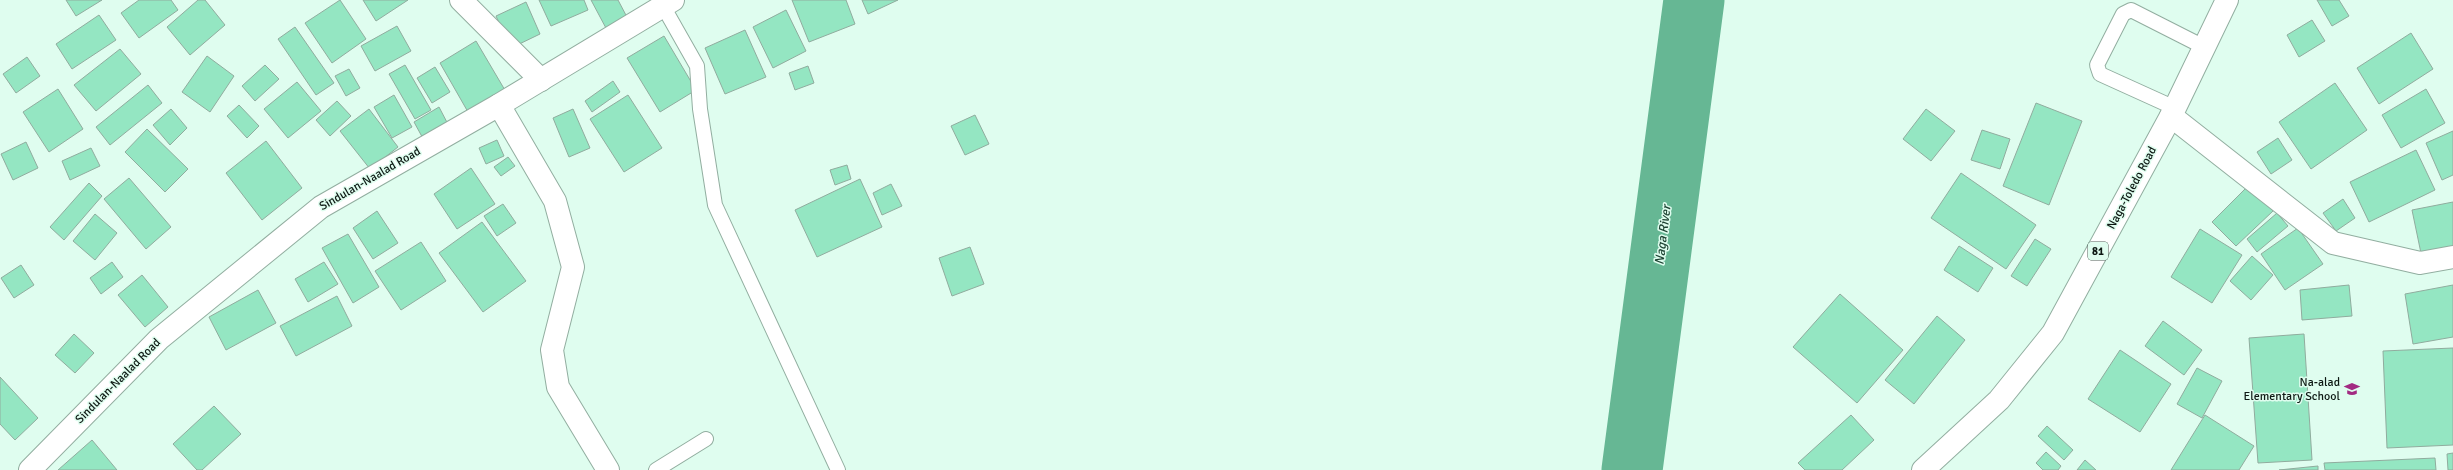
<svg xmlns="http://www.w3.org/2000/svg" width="2453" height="470" font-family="Signika,sans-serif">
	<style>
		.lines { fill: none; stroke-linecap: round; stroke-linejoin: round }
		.river { stroke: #66b794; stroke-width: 61 }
		.building { fill: #94e6c2; stroke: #90ac9e }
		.lane-casing { stroke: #92aea0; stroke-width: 16 }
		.street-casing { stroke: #92aea0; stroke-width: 24 }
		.secondary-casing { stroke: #92aea0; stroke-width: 24 }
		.highway-casing { stroke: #92aea0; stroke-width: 24 }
		.lane { stroke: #fff; stroke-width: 14 }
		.street { stroke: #fff; stroke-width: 22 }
		.secondary { stroke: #fff; stroke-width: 22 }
		.highway { stroke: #fff; stroke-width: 22 }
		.labels { text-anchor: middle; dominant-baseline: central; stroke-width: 3; stroke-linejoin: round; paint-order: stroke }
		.shield { fill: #dffdef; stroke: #4c5d55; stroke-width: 1 }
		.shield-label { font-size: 11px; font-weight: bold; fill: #0d1813 }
		.street-label { font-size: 12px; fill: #0d1813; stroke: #dffdef }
		.poi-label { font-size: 12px; fill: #0d1813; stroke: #dffdef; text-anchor: end }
		.water-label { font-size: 13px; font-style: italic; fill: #1d4232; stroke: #dffdef }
	</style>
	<rect width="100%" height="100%" fill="#dffdef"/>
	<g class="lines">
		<polyline class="river" points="1632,470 1694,0"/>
	</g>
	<g class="building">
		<polygon points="66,0 102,0 76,16"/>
		<polygon points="139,0 171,0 178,10 139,38 121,13"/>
		<polygon points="198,0 205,0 225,25 190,55 167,27"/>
		<polygon points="340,0 366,39 332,63 305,23"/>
		<polygon points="363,0 408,0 376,21"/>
		<polygon points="539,0 584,0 588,10 551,26"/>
		<polygon points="591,0 618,0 628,19 607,30"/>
		<polygon points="792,0 846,0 855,24 809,42"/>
		<polygon points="862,0 898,0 868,14"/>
		<polygon points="2317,0 2339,0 2349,16 2332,26"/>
		<polygon points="526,2 540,34 511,48 496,16"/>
		<polygon points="786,10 806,51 773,68 753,27"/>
		<polygon points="99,15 116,40 72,69 56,44"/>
		<polygon points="2312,20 2325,41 2299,57 2287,35"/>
		<polygon points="397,26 411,51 375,71 361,46"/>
		<polygon points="295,27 334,83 316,95 278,39"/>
		<polygon points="745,30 766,77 725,94 705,48"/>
		<polygon points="2411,33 2433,69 2379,104 2357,68"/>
		<polygon points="664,36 696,90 660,112 627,58"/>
		<polygon points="476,41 509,97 472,119 440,63"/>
		<polygon points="120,49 141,74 96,111 74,85"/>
		<polygon points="207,56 234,76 210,112 182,92"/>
		<polygon points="27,57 40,76 16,93 3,74"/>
		<polygon points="265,65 279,79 255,101 242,86"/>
		<polygon points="405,65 431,110 415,119 389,74"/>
		<polygon points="808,66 814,83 795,90 789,73"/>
		<polygon points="435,67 450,92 432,103 417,78"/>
		<polygon points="349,69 360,88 346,96 335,76"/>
		<polygon points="613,81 620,92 592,112 585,101"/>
		<polygon points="297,82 321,111 288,138 264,109"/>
		<polygon points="2335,83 2367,130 2311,169 2279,122"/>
		<polygon points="148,85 162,103 110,145 96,127"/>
		<polygon points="58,89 83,129 49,152 23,112"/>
		<polygon points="2426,89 2445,123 2401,148 2382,115"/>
		<polygon points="394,95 412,127 392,138 374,107"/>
		<polygon points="628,95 662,148 624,172 590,119"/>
		<polygon points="337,101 351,116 330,136 316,120"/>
		<polygon points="2036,103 2082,121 2049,205 2003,186"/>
		<polygon points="239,105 259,126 247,138 227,116"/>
		<polygon points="439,107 451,130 426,144 414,122"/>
		<polygon points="171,109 187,128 170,145 153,125"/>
		<polygon points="369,109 398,147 370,169 340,131"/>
		<polygon points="573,109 590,148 569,157 553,118"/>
		<polygon points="1926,109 1955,131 1931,161 1903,139"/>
		<polygon points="975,115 989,144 965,155 951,126"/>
		<polygon points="147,129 188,169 165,192 125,152"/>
		<polygon points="1982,130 2010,139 2000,169 1971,160"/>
		<polygon points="2453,131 2453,175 2442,180 2426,143"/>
		<polygon points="2278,138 2292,160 2271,174 2257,152"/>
		<polygon points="497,140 504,156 486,164 479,148"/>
		<polygon points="266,141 302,188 262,220 226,173"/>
		<polygon points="26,142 38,168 13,180 1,154"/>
		<polygon points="91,148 100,166 70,180 62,161"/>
		<polygon points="2416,150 2435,190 2369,222 2350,182"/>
		<polygon points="508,157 515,166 501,176 494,167"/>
		<polygon points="847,165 851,179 835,185 830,170"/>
		<polygon points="471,168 495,204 457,229 434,194"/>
		<polygon points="1961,173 2036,225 2006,269 1931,218"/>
		<polygon points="129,178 171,227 146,249 104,199"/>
		<polygon points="860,179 882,227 817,257 795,210"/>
		<polygon points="89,183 102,196 64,240 50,227"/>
		<polygon points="891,184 902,206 882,215 873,193"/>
		<polygon points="2248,186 2273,211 2236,246 2212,222"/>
		<polygon points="2343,199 2355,218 2336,231 2323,213"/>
		<polygon points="2453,202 2453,252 2422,258 2412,210"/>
		<polygon points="503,204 516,223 497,236 484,216"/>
		<polygon points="377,211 398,243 373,259 353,228"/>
		<polygon points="2277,213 2288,226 2257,252 2247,239"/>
		<polygon points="95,214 117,233 95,260 73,241"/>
		<polygon points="482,222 526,281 483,312 439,253"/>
		<polygon points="2298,228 2323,264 2285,290 2261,254"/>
		<polygon points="2200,229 2242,255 2212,303 2171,277"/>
		<polygon points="348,234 379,287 353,303 322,248"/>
		<polygon points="2035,239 2051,249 2027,286 2011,276"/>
		<polygon points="421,242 446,281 401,310 375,271"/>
		<polygon points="1959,246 1993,268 1978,292 1944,270"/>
		<polygon points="970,247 984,284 952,296 939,258"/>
		<polygon points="2252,256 2273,275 2251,300 2230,281"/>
		<polygon points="112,262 123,277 101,294 90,278"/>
		<polygon points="324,262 338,284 308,302 295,279"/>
		<polygon points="21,265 34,285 14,298 1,278"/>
		<polygon points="142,275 168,307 145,327 118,295"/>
		<polygon points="2349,285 2352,316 2302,320 2300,290"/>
		<polygon points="2453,285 2453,337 2413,344 2405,294"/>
		<polygon points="258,290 276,323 226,350 209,317"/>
		<polygon points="1840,294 1903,350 1857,403 1793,347"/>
		<polygon points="337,296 352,326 296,356 280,326"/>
		<polygon points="1937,316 1965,340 1914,404 1885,380"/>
		<polygon points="2163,321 2202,350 2184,375 2145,346"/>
		<polygon points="74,334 94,353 75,373 55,355"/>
		<polygon points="2304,334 2312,460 2258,463 2249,338"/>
		<polygon points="2453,348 2453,445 2387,448 2383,351"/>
		<polygon points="2120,350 2171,384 2140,432 2088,399"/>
		<polygon points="2197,368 2222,381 2202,418 2177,404"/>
		<polygon points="0,377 38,418 15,440 0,424"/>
		<polygon points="214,406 241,434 202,470 197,470 173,444"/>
		<polygon points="1851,415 1874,440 1842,470 1805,470 1798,463"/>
		<polygon points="2205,415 2254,446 2239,470 2171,470"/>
		<polygon points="2047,426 2073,450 2064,460 2038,436"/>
		<polygon points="92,440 117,470 58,470"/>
		<polygon points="2046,452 2061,466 2058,470 2043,470 2036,463"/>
		<polygon points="2453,453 2453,470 2448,470 2447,454"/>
		<polygon points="2435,458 2436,470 2325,470 2324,463"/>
		<polygon points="2085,460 2096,470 2077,470"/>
		<polygon points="2318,466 2318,470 2279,470"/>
	</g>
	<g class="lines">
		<g class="lane-casing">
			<g id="lane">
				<polyline points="663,6 697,66 700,109 715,205 838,470"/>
				<polyline points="2175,108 2100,74 2097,65 2123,14 2131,10 2204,47"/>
				<polyline points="656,470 706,439"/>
			</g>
		</g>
		<g class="street-casing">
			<g id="street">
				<polyline points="461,0 541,80"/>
				<polyline points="499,105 555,201 573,267 552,350 558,387 608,470"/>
				<polyline points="30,470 159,339 321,207 499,105 673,0"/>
			</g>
		</g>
		<g class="secondary-casing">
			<polyline id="secondary" points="2171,116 2333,243 2420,263 2453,257"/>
		</g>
		<g class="highway-casing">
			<polyline id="highway" points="1923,470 1999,400 2053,333 2171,116 2227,0"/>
		</g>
		<use href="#lane" class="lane"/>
		<use href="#street" class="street"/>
		<use href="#secondary" class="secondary"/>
		<use href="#highway" class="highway"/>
	</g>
	<defs>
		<g id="school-bare" transform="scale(1.2)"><path d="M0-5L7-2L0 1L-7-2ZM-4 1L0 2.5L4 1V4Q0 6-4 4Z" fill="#a22a82" stroke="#dffdef" stroke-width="2.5" paint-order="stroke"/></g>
	</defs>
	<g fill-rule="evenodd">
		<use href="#school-bare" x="2352" y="389"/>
	</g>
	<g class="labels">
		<rect class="shield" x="2088" y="242" width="20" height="18" rx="3"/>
		<g class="shield-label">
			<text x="2098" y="251">81</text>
		</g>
		<g class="street-label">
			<text transform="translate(370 179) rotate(-30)">Sindulan-Naalad Road</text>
			<text transform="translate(2132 188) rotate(-62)">Naga-Toledo Road</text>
			<text transform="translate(118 381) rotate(-45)">Sindulan-Naalad Road</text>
		</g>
		<g class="poi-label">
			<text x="2340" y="382">Na-alad<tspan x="2340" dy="14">Elementary School</tspan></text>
		</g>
		<g class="water-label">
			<text transform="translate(1663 235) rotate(-83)">Naga River</text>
		</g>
	</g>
</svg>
